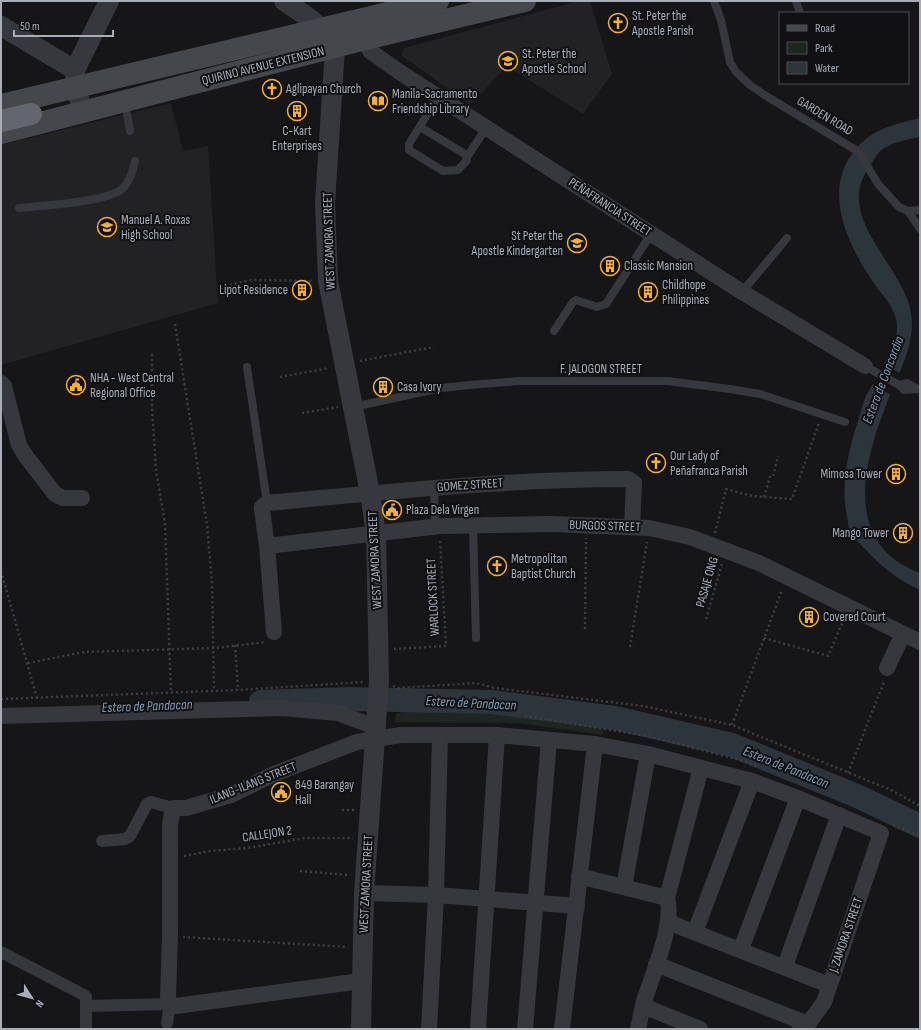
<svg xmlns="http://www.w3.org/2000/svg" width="921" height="1030" font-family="'Sofia Sans Condensed',sans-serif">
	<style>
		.built { fill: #222225 }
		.green { fill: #1e261f }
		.water { fill: #2c353c }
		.pier { fill: #161618 }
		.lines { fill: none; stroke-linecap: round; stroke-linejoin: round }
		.river { stroke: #2c353c; stroke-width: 24 }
		.path { stroke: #3d3f44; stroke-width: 2.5; stroke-dasharray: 2 3; stroke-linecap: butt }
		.service { stroke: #37383d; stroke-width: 8 }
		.pedestrian { stroke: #37383d; stroke-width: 12 }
		.minor { stroke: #37383d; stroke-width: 16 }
		.tertiary { stroke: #37383d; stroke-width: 20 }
		.secondary { stroke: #45474d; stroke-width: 22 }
		.motorway { stroke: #63666e; stroke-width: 22 }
		.labels { text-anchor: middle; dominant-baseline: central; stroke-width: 4; stroke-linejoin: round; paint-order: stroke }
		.poi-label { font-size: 13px; fill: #a8adb8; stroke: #111113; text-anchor: start }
		.street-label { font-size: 13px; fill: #a8adb8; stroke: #111113 }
		.water-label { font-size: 14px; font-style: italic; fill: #7f9bb3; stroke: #111113 }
	</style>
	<rect width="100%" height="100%" fill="#161618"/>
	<g class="built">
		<polygon points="579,1 590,1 612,74 583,114 507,66 470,105 401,55 404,48"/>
		<polygon points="171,103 183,151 208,146 218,303 1,365 1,145"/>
	</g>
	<polygon class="green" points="443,709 559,717 601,727 604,735 517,723 395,722 396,713"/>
	<path class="water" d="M920,118V137C908,139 890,143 880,151C876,155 873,162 870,166C829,221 914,270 912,325C911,354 895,381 885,408C862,467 844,545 920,573V590C897,580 880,565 863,547C859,542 853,538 851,533C849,530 848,525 848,521C840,488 847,456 857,424C860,415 862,406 865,398C874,380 896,348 897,329C898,309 883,297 873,282C844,239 817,179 867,138C882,126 902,123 920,118Z"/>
	<polygon class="pier" points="881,362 901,374 891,395 871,383"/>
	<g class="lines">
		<polyline class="river" points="261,702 350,699 491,702 615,718 732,745 857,796 920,826"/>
		<g class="path">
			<polyline points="225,286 251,280 313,281"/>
			<polyline points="175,324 207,525 212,583 214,691"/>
			<polyline points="152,354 152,408 156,470 165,524 171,693"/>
			<polyline points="360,361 434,347"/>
			<polyline points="280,377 329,368"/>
			<polyline points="302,413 338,407"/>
			<polyline points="764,497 770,477 773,477 778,456"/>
			<polyline points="715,533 726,489 753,496 792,499 819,423"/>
			<polyline points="1,571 37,698"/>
			<polyline points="706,619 722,564"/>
			<polyline points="585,629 586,538"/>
			<polyline points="764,638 828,656 844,619"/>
			<polyline points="235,645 238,690"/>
			<polyline points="630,647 647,542"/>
			<polyline points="394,649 446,646 440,539"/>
			<polyline points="28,663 84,652 215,648 266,642"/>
			<polyline points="393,686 398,688 476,683 495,688 643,706 732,725 891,790 920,806"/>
			<polyline points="1,699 238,690 363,682"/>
			<polyline points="525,716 648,736 748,762 758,767"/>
			<polyline points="732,725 782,590"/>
			<polyline points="848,773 884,682"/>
			<polyline points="342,810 355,810"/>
			<polyline points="893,825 920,836"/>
			<polyline points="184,856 210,851 247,848 305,838 353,838"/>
			<polyline points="300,871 349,875"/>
			<polyline points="183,937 348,947"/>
		</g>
		<g class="service">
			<polyline points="714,1 721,20 730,62 736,72 750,85 766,96 859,152 878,184 899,207 908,211 920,210"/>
			<polyline points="796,1 800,13"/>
			<polyline points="125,103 130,131"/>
			<polyline points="420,127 465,154 467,160 458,170 443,171 409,150 409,144 438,97"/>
			<polyline points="467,157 487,127"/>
			<path d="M19,208C41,206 108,202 122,189C130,182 133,171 135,161"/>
			<polyline points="908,211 920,229"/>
			<polyline points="742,292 787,238"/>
			<polyline points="554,331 573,302 576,300 597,307 606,304 651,234"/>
			<polyline points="865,366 899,385 904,390 920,389"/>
			<polyline points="247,367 267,503"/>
			<polyline points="899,385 907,383 918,389"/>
			<polyline points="353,407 441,388 470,385 519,381 667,381 730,389 760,394 845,422"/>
			<polyline points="434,488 435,527"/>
			<polyline points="473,525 476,638"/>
		</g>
		<g class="pedestrian">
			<polyline points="102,841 125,839 130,836 147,804 151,802 173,808"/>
			<polyline points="1,952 84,995 86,997 86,1029"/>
			<polyline points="86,1006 170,1004 167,1023"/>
		</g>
		<g class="minor">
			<polyline points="365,39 370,51 398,71 742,292 865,366"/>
			<polyline points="1,383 4,386 19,445 25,455 55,494 63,498 82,498"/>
			<polyline points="267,546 440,526 552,524 649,528 690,537 759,563 920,642"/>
			<path d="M274,632L267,546L262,510V507L267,503C387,492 507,479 628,479L634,483L632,527"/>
			<polyline points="887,668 903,634"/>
			<polyline points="1,716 282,708 338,713 375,727"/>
			<polyline points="579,876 667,898"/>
			<polyline points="624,887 648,754"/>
			<polyline points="364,893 436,895 577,906"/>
			<polyline points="668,922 829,985"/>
			<polyline points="695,932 752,781"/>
			<polyline points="741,949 798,798"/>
			<polyline points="656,964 808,1024"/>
			<polyline points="785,966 839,815"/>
			<polyline points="361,981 176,1006 170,1004 168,998 170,936 170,824 173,808 186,808 231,795 274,774 357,742 401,735 497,735 595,744 648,754 752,781 798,798 881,833 824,1002 808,1024 800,1029"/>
			<polyline points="643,1006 700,1029"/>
			<polyline points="429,1029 436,895 440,735"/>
			<polyline points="478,1029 497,735"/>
			<polyline points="525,1029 549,740"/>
			<polyline points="562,1029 595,744"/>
			<path d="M638,1029C640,1021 641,1013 643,1005C651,977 675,925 667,898L701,768"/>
		</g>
		<g class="tertiary">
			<path d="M284,1C304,14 324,26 335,48L325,203L328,281L370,493L376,534L379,681L364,893L361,1029"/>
			<polyline points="1,26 75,70"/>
			<polyline points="83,112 76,88 75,70 109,1"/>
		</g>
		<g class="secondary">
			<polyline points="1,105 438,1"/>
			<polyline points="1,133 365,39 525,1"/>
		</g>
		<polyline class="motorway" points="1,121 31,114"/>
	</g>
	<defs>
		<g id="church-ring" transform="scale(1)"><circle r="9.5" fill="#111113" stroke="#f2b134" stroke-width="1.5"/><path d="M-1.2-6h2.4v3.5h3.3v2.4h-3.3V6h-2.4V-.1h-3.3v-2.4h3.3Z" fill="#f2b134"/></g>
		<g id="school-ring" transform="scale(1)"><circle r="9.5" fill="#111113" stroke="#f2b134" stroke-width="1.5"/><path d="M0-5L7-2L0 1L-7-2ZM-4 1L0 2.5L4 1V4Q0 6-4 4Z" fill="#f2b134"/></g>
		<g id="library-ring" transform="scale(1)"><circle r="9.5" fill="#111113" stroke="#f2b134" stroke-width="1.5"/><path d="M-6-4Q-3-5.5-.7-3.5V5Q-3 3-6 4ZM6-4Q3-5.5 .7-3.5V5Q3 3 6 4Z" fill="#f2b134"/></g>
		<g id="building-ring" transform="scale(1)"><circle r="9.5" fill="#111113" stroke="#f2b134" stroke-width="1.5"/><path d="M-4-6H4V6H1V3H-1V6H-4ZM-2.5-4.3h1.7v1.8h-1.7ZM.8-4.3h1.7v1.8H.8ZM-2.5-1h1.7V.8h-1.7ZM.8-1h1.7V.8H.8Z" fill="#f2b134"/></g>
		<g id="civic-ring" transform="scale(1)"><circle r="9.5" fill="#111113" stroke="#f2b134" stroke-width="1.5"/><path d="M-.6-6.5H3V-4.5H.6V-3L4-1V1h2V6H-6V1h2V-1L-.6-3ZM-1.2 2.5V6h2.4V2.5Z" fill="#f2b134"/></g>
	</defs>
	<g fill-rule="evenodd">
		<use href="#church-ring" x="618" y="23"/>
		<use href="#school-ring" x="508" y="61"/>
		<use href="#church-ring" x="272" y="89"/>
		<use href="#library-ring" x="378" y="101"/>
		<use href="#building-ring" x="297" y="111"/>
		<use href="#school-ring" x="107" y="227"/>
		<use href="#school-ring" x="577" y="243"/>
		<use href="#building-ring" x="610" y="266"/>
		<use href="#building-ring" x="302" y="290"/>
		<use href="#building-ring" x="648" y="292"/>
		<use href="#civic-ring" x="76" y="385"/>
		<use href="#building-ring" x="383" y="387"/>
		<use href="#church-ring" x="656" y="463"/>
		<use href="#building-ring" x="896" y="474"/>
		<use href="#civic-ring" x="392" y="510"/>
		<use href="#building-ring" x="903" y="533"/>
		<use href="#church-ring" x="497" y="566"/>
		<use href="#building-ring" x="809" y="617"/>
		<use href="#civic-ring" x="281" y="792"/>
	</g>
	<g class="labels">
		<g class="poi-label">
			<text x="632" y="16">St. Peter the<tspan x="632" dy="15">Apostle Parish</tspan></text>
			<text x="522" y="54">St. Peter the<tspan x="522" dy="15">Apostle School</tspan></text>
			<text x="286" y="89">Aglipayan Church</text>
			<text x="392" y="94">Manila-Sacramento<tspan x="392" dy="15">Friendship Library</tspan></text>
			<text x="297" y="131" text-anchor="middle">C-Kart<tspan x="297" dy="15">Enterprises</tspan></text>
			<text x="121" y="220">Manuel A. Roxas<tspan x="121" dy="15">High School</tspan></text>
			<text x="563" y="236" text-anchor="end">St Peter the<tspan x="563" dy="15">Apostle Kindergarten</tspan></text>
			<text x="624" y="266">Classic Mansion</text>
			<text x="662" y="285">Childhope<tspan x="662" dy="15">Philippines</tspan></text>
			<text x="288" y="290" text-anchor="end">Lipot Residence</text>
			<text x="90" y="378">NHA - West Central<tspan x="90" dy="15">Regional Office</tspan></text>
			<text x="397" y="387">Casa Ivory</text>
			<text x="670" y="456">Our Lady of<tspan x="670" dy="15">Peñafranca Parish</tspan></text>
			<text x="882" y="474" text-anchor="end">Mimosa Tower</text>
			<text x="406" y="510">Plaza Dela Virgen</text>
			<text x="889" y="533" text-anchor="end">Mango Tower</text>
			<text x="511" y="559">Metropolitan<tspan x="511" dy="15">Baptist Church</tspan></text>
			<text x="823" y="617">Covered Court</text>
			<text x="295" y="785">849 Barangay<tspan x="295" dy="15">Hall</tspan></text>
		</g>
		<g class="street-label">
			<text transform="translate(263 66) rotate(-14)">QUIRINO AVENUE EXTENSION</text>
			<text transform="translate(825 116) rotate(31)">GARDEN ROAD</text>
			<text transform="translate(610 207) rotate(33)">PEÑAFRANCIA STREET</text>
			<text transform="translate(329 241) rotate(-92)">WEST ZAMORA STREET</text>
			<text x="601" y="369">F. JALOGON STREET</text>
			<text transform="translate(470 485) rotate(-4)">GOMEZ STREET</text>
			<text transform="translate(605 526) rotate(2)">BURGOS STREET</text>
			<text transform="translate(375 560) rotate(-93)">WEST ZAMORA STREET</text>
			<text transform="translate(707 582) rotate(-74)">PASAJE ONG</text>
			<text transform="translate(433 597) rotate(-93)">WARLOCK STREET</text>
			<text transform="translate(253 783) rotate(-22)">ILANG-ILANG STREET</text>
			<text transform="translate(267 834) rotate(-9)">CALLEJON 2</text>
			<text transform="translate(366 884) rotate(-87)">WEST ZAMORA STREET</text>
			<text transform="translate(846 935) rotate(-71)">J. ZAMORA STREET</text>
		</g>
		<g class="water-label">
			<text transform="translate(883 380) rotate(-69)">Estero de Concordia</text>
			<text transform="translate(471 703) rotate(3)">Estero de Pandacan</text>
			<text transform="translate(147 706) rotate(-2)">Estero de Pandacan</text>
			<text transform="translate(786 767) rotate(22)">Estero de Pandacan</text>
		</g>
	</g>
	<rect width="921" height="1030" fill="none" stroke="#a8adb8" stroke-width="4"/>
	<rect x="779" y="12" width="130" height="72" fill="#111113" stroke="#4d4f55"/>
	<rect x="787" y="25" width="20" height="6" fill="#45474d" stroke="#4d4f55"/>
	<text x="815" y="32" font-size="12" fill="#a8adb8">Road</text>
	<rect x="787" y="42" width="20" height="12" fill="#1e261f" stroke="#4d4f55"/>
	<text x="815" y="52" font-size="12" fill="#a8adb8">Park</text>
	<rect x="787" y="62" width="20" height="12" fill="#2c353c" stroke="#4d4f55"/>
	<text x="815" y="72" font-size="12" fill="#a8adb8">Water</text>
	<g transform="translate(32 998) rotate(126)" stroke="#111113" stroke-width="3" paint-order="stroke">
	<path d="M0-3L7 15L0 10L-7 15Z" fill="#a8adb8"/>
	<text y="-6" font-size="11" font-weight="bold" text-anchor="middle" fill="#a8adb8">N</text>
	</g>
	<path d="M14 30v6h99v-6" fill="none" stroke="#a8adb8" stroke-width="2"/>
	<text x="20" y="30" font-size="12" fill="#a8adb8" stroke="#111113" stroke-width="3" paint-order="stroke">50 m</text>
</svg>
